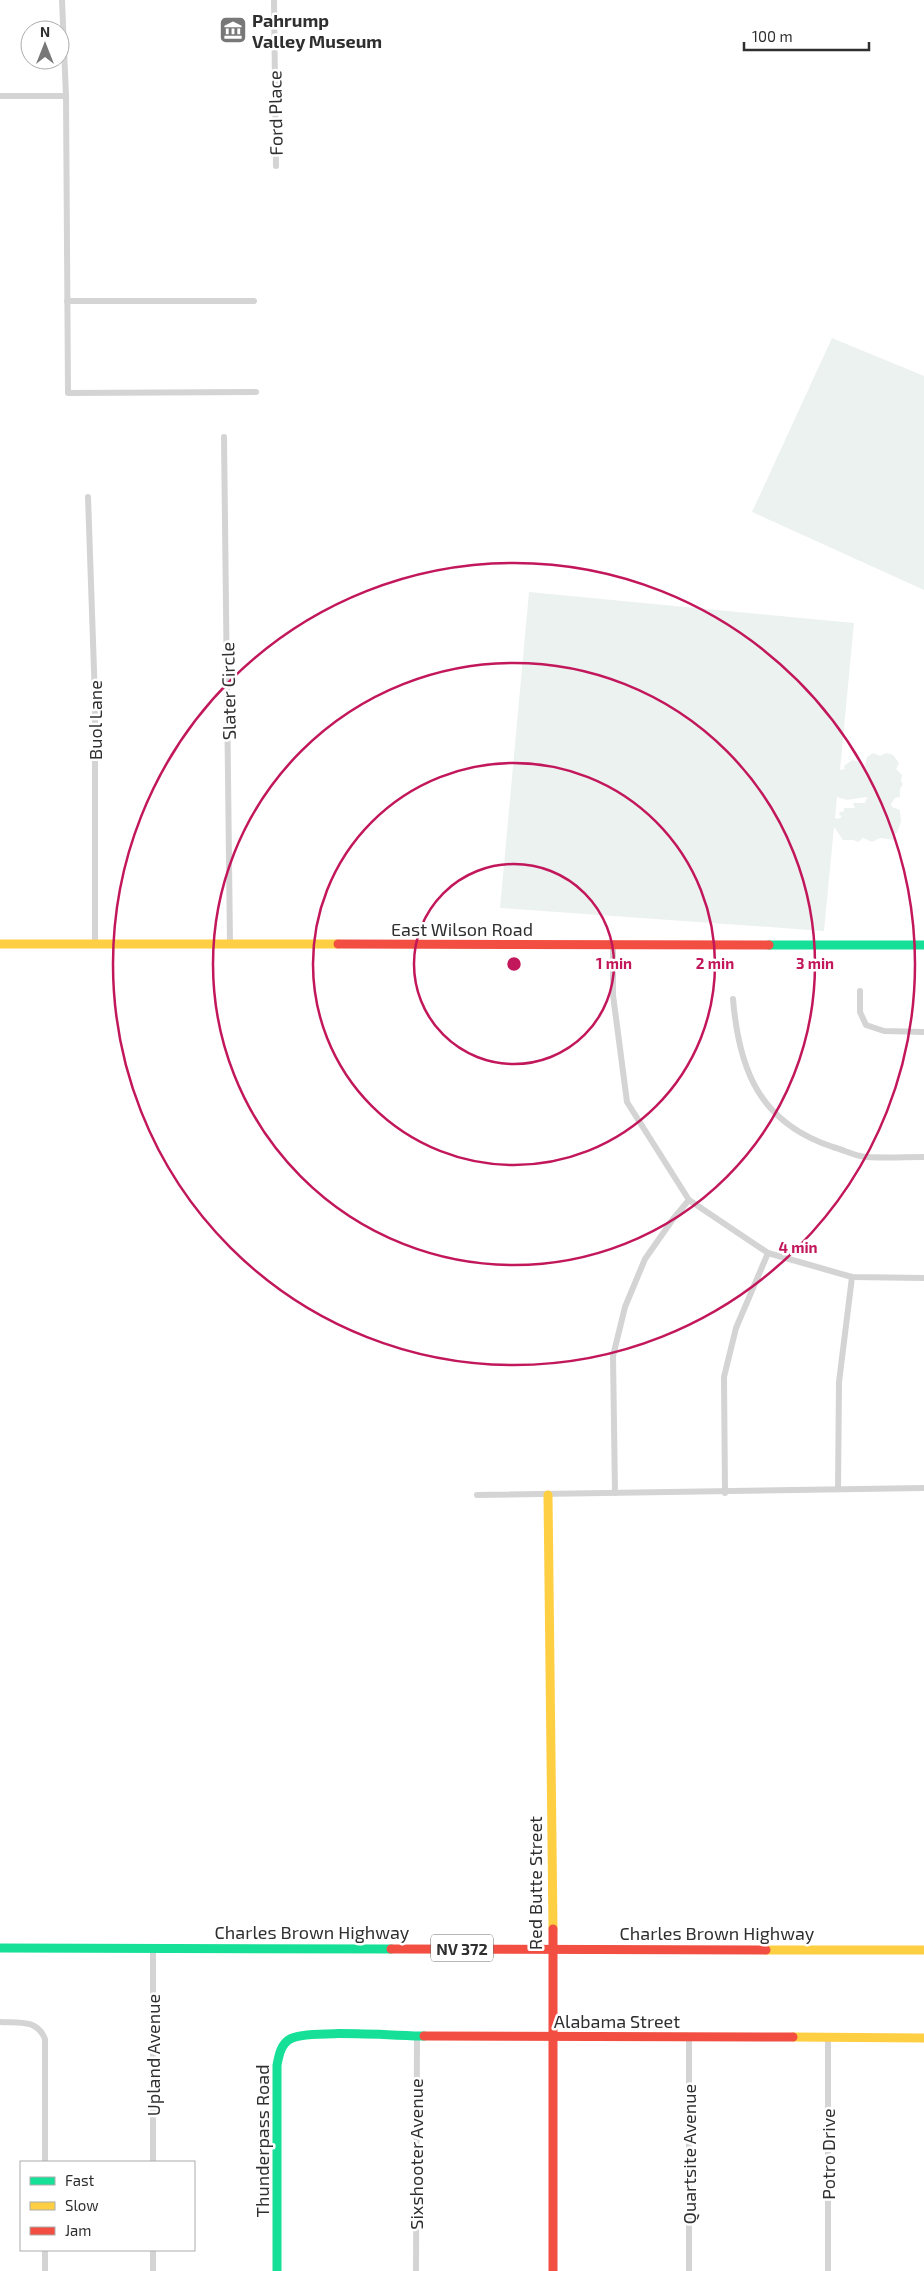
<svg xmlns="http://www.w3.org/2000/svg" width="924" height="2271" font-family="'Exo 2',sans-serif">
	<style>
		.green { fill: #ecf2f0; fill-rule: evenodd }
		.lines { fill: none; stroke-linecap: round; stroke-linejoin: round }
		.street { stroke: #d4d4d4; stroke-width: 6 }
		.fast { stroke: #16e098; stroke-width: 9 }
		.slow { stroke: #ffcf43; stroke-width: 9 }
		.jam { stroke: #f24e42; stroke-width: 9 }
		.ring { fill: none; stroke: #c2185b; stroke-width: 2.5 }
		.labels { text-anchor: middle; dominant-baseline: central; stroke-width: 5; stroke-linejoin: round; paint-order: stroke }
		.shield { fill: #fff; stroke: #6d6d6d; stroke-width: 1 }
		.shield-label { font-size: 16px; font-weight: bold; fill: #2f2f2f }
		.poi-label { font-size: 18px; font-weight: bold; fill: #2f2f2f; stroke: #fff; text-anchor: start }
		.street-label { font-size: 18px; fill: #2f2f2f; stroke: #fff }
		.centre { fill: #c2185b; stroke: #fff; stroke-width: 2.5 }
		.ring-label { font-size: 15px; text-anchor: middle; font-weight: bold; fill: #c2185b; stroke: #fff; stroke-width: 5; stroke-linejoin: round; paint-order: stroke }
	</style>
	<rect width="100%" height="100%" fill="#fff"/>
	<g class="green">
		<polygon points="832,338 924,376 924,590 752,512"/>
		<path d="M529,592L854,623L840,770L845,769L844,766L852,760L861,762L865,766L867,757L873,753L880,756L886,753L893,755L899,763L896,769L902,775L901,781L903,784L900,789V797L895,798L891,804L892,807L900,810L901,822L897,833L894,834V840L880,838L872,842L863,838L858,842L853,840H843L834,827L824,931L500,908ZM837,797L847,800L866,797L868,799H866L865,803H853L855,808H844V811L840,812L839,814L842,817L837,819L835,818Z"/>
	</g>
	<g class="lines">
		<g class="street">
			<polyline points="62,0 66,96 68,393 256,392"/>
			<polyline points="274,0 276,166"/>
			<polyline points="0,96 66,96"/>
			<polyline points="67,301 254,301"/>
			<polyline points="224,437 230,945"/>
			<polyline points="88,497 95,699 95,944"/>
			<polyline points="613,946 613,995 627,1102 689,1200 768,1253 852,1277 924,1278"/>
			<polyline points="860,991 860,1012 866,1025 884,1031 924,1032"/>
			<path d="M733,999C739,1071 760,1123 833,1147C844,1150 855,1156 866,1157C885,1158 905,1157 924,1157"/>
			<polyline points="838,1489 839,1382 852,1277"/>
			<polyline points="615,1493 613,1356 625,1307 645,1259 673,1219 689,1200"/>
			<polyline points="725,1493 724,1377 736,1328 768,1253"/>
			<polyline points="477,1495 924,1488"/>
			<polyline points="153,1948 153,2162"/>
			<path d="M0,2022C19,2023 37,2019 45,2039V2162"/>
			<polyline points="153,2250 153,2271"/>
			<polyline points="45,2271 45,2250"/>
			<polyline points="416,2271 417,2036"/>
			<polyline points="689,2271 689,2037"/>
			<polyline points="828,2271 828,2038"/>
		</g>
		<g class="fast">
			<polyline points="769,945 924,945"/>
			<polyline points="0,1948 391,1949"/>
			<path d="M277,2271V2065C279,2055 281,2044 290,2039C307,2029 399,2036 424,2036"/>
		</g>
		<g class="slow">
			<polyline points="0,944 338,944"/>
			<polyline points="548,1495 553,1929"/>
			<polyline points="766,1950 924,1950"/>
			<polyline points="793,2037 924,2038"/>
		</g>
		<g class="jam">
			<polyline points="338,944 769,945"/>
			<polyline points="553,1929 553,2271"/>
			<polyline points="391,1949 766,1950"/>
			<polyline points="424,2036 793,2037"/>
		</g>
	</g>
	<g class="ring">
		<circle cx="514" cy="964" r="100"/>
		<circle cx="514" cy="964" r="201"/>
		<circle cx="514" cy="964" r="301"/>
		<circle cx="514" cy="964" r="401"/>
	</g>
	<defs>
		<g id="museum-square" transform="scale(1.4375)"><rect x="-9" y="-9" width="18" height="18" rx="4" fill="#787878" stroke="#fff"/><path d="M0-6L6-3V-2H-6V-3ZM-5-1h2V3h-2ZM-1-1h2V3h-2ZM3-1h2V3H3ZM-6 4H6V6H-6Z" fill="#fff"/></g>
	</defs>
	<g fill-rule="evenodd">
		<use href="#museum-square" x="233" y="30"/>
	</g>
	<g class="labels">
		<rect class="shield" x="431" y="1934.5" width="62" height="27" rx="4"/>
		<g class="shield-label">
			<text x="462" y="1948">NV 372</text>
		</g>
		<g class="poi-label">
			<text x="252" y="20">Pahrump<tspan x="252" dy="21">Valley Museum</tspan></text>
		</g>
		<g class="street-label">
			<text transform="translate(275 113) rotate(-91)">Ford Place</text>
			<text transform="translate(228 691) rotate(-91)">Slater Circle</text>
			<text transform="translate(95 720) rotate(-90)">Buol Lane</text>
			<text x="462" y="929">East Wilson Road</text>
			<text transform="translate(535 1883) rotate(-90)">Red Butte Street</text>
			<text x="312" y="1932">Charles Brown Highway</text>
			<text x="717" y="1933">Charles Brown Highway</text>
			<text x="617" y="2021">Alabama Street</text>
			<text transform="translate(153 2055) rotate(-90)">Upland Avenue</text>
			<text transform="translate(262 2141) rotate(-90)">Thunderpass Road</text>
			<text transform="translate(416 2154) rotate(-90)">Sixshooter Avenue</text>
			<text transform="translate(689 2154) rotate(-90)">Quartsite Avenue</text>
			<text transform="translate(828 2154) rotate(-90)">Potro Drive</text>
		</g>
	</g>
	<circle cx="514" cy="964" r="8" class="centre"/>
	<g class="ring-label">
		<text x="614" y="969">1 min</text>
		<text x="715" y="969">2 min</text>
		<text x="815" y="969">3 min</text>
		<text x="798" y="1253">4 min</text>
	</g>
	<rect x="20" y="2161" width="175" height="90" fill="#ffffff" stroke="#acacac"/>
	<rect x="30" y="2177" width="25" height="8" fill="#16e098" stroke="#acacac"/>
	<text x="65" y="2186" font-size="15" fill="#2f2f2f">Fast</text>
	<rect x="30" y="2202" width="25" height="8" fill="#ffcf43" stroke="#acacac"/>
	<text x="65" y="2211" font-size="15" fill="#2f2f2f">Slow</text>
	<rect x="30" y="2227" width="25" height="8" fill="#f24e42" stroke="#acacac"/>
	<text x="65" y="2236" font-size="15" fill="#2f2f2f">Jam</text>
	<g transform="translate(45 45)"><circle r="24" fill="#ffffff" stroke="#acacac"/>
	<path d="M0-4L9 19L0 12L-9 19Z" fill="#787878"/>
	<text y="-8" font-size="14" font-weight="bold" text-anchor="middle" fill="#2f2f2f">N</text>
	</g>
	<path d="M744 42v8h125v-8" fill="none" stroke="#2f2f2f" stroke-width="2.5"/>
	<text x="752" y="42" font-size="15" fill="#2f2f2f" stroke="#ffffff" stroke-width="4" paint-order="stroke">100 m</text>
</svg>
